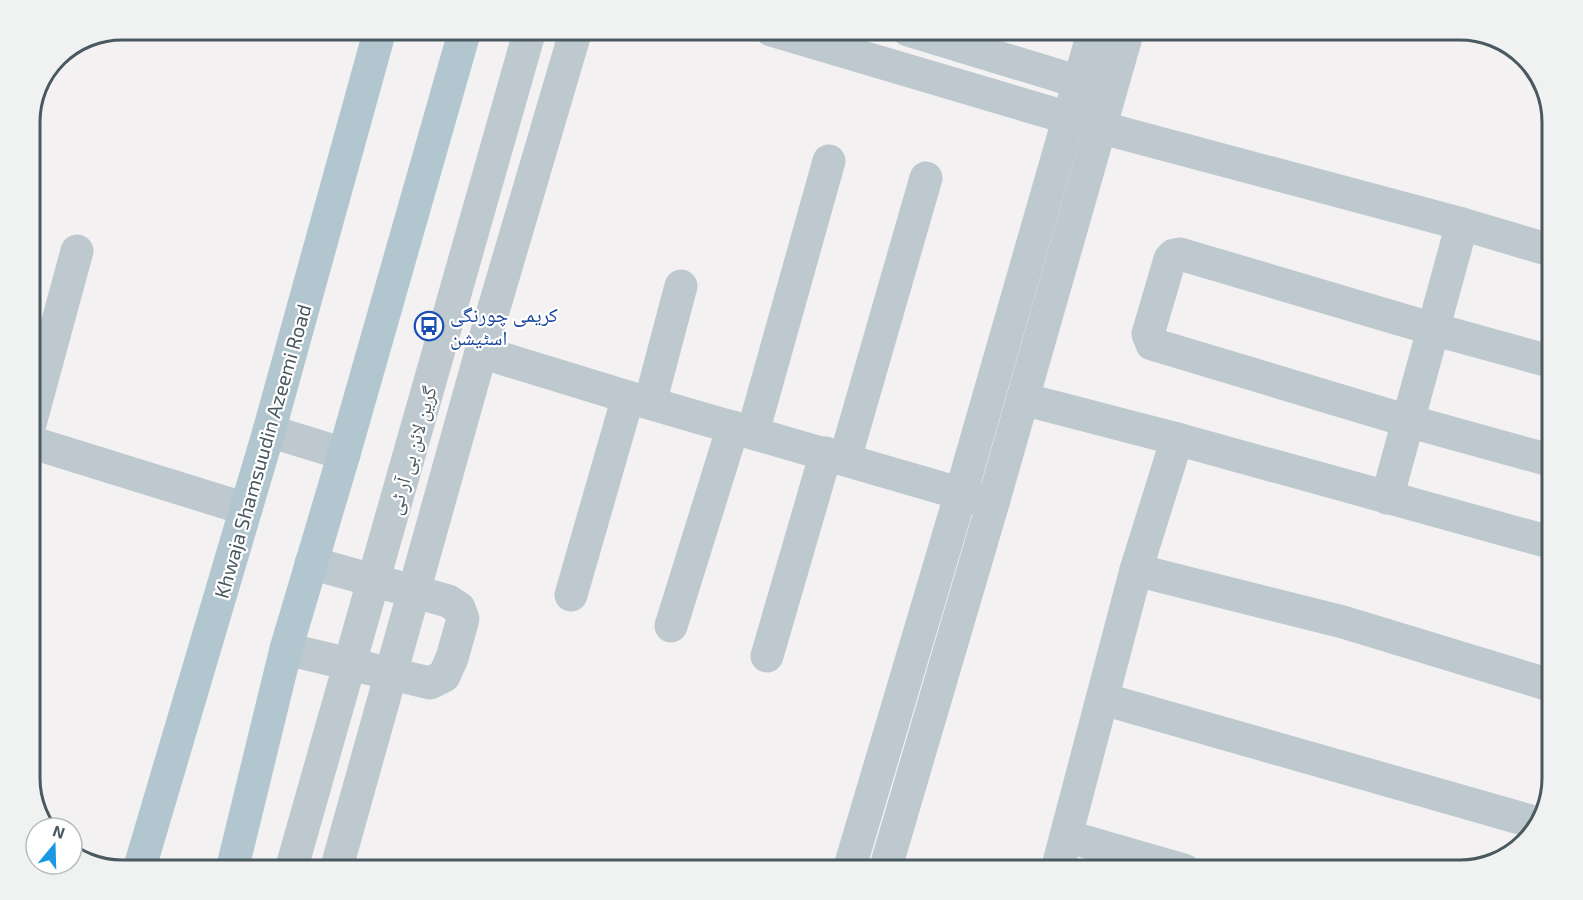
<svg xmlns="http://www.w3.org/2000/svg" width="1583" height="900" font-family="'Exo 2','Noto Naskh Arabic',sans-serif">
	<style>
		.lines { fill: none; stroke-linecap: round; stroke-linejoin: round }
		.minor { stroke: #bdc9ce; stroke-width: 33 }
		.major { stroke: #b1c6cf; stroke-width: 33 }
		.minor-bridge { stroke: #bdc9ce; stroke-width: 33 }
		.labels { text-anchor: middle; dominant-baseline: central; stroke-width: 4.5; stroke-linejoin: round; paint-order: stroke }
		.transit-label { font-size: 20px; fill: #164399; stroke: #fff; text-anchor: start }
		.street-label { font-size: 20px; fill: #49595f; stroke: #fff }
		.rim { fill: none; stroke: #49595f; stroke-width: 3 }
	</style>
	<rect width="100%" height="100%" fill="#f3f1f2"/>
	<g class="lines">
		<g class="minor">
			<polyline points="576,30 481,352 628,397 983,500"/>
			<polyline points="771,30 1099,127 1462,224 1553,251"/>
			<polyline points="908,30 1099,88"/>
			<polyline points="1553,362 1433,329 1180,254 1174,255 1170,259 1148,334 1152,344 1408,421 1553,461"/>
			<polyline points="1023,399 1177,439 1553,543"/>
			<polyline points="650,403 681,286"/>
			<polyline points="30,424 77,251"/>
			<polyline points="269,431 344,454"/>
			<polyline points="753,432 829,161"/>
			<polyline points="30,442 246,509"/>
			<polyline points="845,459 926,178"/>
			<polyline points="1387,498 1462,224"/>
			<polyline points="1136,570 1343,622 1553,686"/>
			<polyline points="571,595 628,397"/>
			<polyline points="671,626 733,427"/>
			<polyline points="286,649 430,683 444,676 452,658 463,619 459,608 448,601 311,563"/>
			<polyline points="767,656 826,453"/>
			<polyline points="1103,699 1541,824"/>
			<polyline points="1066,836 1184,870"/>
			<polyline points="336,870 481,352"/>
			<polyline points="849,870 961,493 1094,30"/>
			<polyline points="885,870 993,503 1128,30"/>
			<polyline points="1057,870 1136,570 1177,439"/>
		</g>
		<g class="major">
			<polyline points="139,870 269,431 380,30"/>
			<polyline points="232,870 286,649 344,454 465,30"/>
		</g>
		<polyline class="minor-bridge" points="291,870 530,30"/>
	</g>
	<defs>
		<g id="bus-ring" transform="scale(1.5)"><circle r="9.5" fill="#fff" stroke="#1a4fb4" stroke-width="1.5"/><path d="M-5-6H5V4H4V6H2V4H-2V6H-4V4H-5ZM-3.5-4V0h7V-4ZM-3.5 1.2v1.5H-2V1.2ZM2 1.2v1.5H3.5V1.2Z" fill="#1a4fb4"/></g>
	</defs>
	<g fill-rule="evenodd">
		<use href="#bus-ring" x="429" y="326"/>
	</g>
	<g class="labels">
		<g class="transit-label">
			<text x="450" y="314">کریمی چورنگی<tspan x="450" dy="23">اسٹیشن</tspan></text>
		</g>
		<g class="street-label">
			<text transform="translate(411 450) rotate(-74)">گرین لائن بی آر ٹی</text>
			<text transform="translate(262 451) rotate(-74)">Khwaja Shamsuudin Azeemi Road</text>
		</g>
	</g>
	<path d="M0 0H1583V900H0ZM122 40H1460A82 82 0 0 1 1542 122V778A82 82 0 0 1 1460 860H122A82 82 0 0 1 40 778V122A82 82 0 0 1 122 40Z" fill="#f0f2f2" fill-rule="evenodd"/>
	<path class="rim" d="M122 40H1460A82 82 0 0 1 1542 122V778A82 82 0 0 1 1460 860H122A82 82 0 0 1 40 778V122A82 82 0 0 1 122 40Z"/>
	<g transform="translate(54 846) rotate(19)"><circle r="28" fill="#ffffff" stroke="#b6bdbf" stroke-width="1.5"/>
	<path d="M0-4.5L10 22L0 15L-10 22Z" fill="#1a98e4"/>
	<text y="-9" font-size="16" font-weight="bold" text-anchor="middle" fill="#49595f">N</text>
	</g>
</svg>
